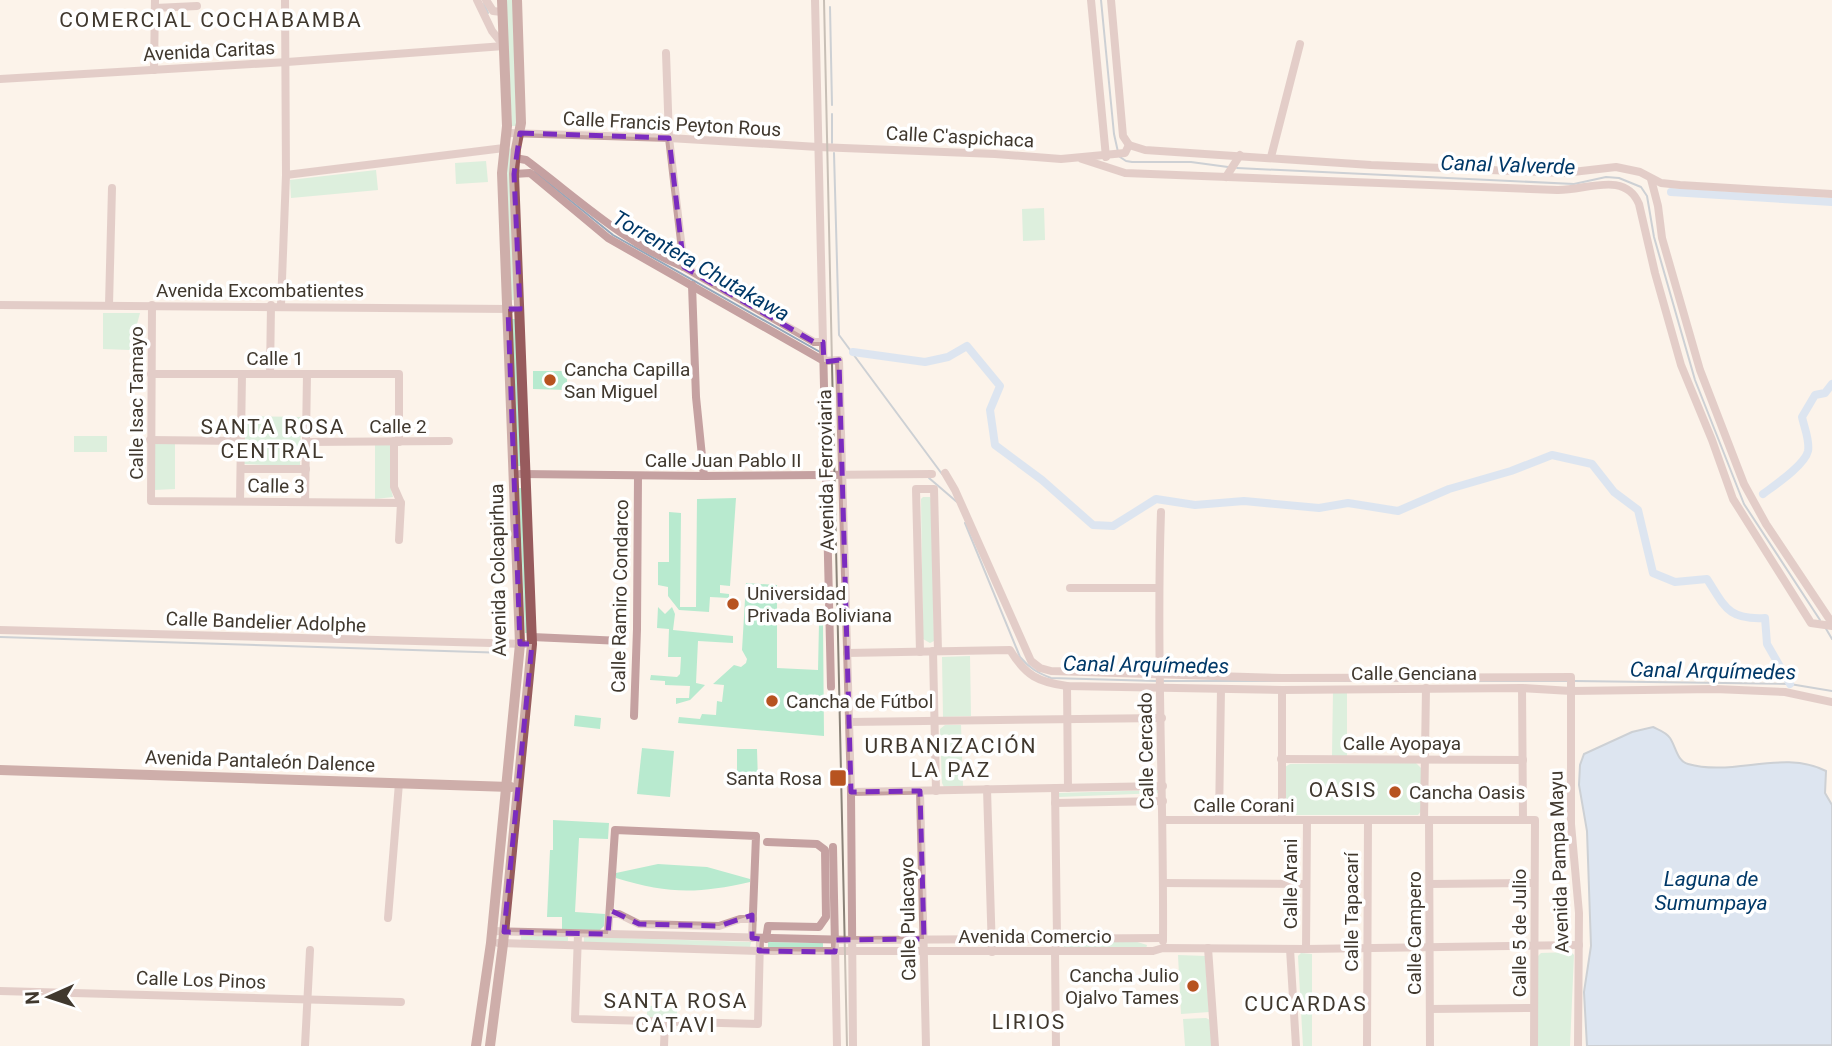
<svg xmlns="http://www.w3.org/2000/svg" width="1832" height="1046" font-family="Roboto,sans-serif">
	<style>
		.green { fill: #b8eacf }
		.water { fill: #b8d6f8; stroke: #94a7bb; stroke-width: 2 }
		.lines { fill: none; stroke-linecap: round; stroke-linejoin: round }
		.stream { stroke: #94a7bb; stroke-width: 2 }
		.canal { stroke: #b8d6f8; stroke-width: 8 }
		.minor { stroke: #c5a1a1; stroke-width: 8 }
		.major { stroke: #975b5d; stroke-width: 10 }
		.tram { stroke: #8a8278; stroke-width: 2 }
		.marked { fill: none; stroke: #7b2cbf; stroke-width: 5; stroke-dasharray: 14 9; stroke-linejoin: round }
		.poi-dot { fill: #b75320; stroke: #fff; stroke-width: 2.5 }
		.labels { text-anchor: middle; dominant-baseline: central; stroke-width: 7; stroke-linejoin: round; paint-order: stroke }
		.street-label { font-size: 19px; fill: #40382e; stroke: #fff }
		.poi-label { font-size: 19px; fill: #40382e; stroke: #fff; text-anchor: start }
		.neighbourhood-label { font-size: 21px; letter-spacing: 2px; fill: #40382e; stroke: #fff }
		.water-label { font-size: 21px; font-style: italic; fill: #003867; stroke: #fff }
	</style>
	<rect width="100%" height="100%" fill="#fcf3ea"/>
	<g class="green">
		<polygon points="506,0 513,0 516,126 512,126"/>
		<polygon points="508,148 512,149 515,300 511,300 505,177"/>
		<polygon points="486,161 488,182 456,184 455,163"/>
		<polygon points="376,170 378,190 291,198 290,180"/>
		<polygon points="1044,208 1045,240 1023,241 1022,209"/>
		<polygon points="103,313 140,313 130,350 103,349"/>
		<polygon points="512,319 516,319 523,466 518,466"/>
		<polygon points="533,371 567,371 567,390 533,389"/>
		<polygon points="244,416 301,417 300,466 243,464"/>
		<rect x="74" y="436" width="33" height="16"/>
		<polygon points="154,443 175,443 175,489 154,490"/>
		<polygon points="388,444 390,445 390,485 393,497 375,499 375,445"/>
		<polygon points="519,488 523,488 529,633 525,633"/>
		<polygon points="923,497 930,497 932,500 934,641 930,643 923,639 921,499"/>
		<polygon points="736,498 730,586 720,585 720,593 729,594 729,598 710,597 709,612 679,610 668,596 668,587 658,585 658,562 669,562 669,512 681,513 680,607 696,607 697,499"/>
		<polygon points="746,583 777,585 777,668 818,670 819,623 823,623 824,736 678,723 679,717 700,719 702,714 716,715 717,701 722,702 724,685 713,684 734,665 741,667 746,663 747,659 742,650"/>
		<polygon points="658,607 665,614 672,607 675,614 673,630 733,636 733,643 698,641 696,683 705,685 690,700 676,704 676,698 689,698 690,686 665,685 665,681 650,680 651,675 677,677 680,674 681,657 668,657 669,629 657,628"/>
		<polygon points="970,656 971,716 943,717 942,657"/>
		<polygon points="1333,691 1347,691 1347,756 1332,756"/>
		<polygon points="575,715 601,718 600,729 574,726"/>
		<polygon points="945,725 961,725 963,786 944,787 942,783 940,729"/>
		<polygon points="642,748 674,751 670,797 637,794"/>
		<polygon points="737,749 757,749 758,782 737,782"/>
		<polygon points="1416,763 1422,769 1421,811 1418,815 1289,815 1285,811 1285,767 1290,764"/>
		<polygon points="1160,790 1160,793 1058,797 1058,793"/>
		<polygon points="553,820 609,823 608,839 579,838 575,912 605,914 604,926 600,930 562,929 562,917 547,917 550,850 553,850"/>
		<path d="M658,864L707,867L750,879V882C697,894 668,894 616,878V873Z"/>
		<polygon points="521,935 568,936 568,941 521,941"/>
		<polygon points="584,937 751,942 750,947 584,943"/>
		<polygon points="1065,941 1134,941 1147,945 1146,949 1065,948 1062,944"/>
		<polygon points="768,942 823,943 823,948 768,947"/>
		<polygon points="1571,952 1574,955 1570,1046 1538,1046 1538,956 1541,953"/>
		<polygon points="1301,953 1312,954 1312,1046 1303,1046 1298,956"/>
		<polygon points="1178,955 1205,956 1209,1012 1181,1014"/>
		<rect x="647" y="1006" width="30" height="12"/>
		<polygon points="1206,1018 1210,1020 1212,1046 1185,1046 1183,1019"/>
	</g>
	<path class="water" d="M1653,727C1659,730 1666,732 1670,738C1676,747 1677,761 1688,764C1733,777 1783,749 1826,771L1825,793L1832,805V1045L1587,1046L1584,992L1591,946L1587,831L1579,785L1580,765L1584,754L1632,732Z"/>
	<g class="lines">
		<g class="stream">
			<polyline points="1101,0 1114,134 1118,152"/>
			<polyline points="484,4 488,13"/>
			<polyline points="830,7 832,105"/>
			<polyline points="832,114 832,143"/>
			<polyline points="834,153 839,335 942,474"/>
			<polyline points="1120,157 1126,161 1132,162 1191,162 1228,167"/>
			<polyline points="1237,168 1574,184 1606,177 1619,178 1641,187 1647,196 1654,237 1695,380 1744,504 1820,620"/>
			<polyline points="535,172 613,235 820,352"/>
			<polyline points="929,478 957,502"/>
			<path d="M965,523L1020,657C1029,668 1038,673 1051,678L1156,681"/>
			<polyline points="1825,627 1832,639"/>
			<polyline points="0,637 508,653"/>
			<polyline points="1162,681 1569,681"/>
			<polyline points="1575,681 1790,684 1832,691"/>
		</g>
		<g class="canal">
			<polyline points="1671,192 1832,202"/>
			<path d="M853,352L925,362L948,357L967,346L1000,386L990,410L995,445L1042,480L1093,525L1113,526L1156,499L1195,505L1244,501L1319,508L1348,503L1398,511L1449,489L1511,471L1552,455L1592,464L1614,492L1638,510L1653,573L1675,582L1707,579C1725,607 1728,620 1765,618L1767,644L1790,684"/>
			<path d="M1763,494C1775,485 1805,465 1808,451C1810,440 1804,427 1802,417L1815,395L1825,393L1832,384"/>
		</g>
		<g class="minor">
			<polyline points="477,0 492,31 504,46"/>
			<polyline points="486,0 493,11 502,12"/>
			<polyline points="815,0 831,687"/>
			<polyline points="1091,0 1106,157"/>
			<polyline points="1111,0 1123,136 1129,145"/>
			<polyline points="155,8 197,6"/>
			<polyline points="666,53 669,138 684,267"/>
			<polyline points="154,70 155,0"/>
			<polyline points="0,79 287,62 504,46"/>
			<polyline points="507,133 669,138 818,147 995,154 1061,159 1125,153 1129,145"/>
			<polyline points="1129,145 1145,150 1371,165 1564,173 1616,167 1640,172 1661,183 1680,185 1832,194"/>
			<polyline points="1271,157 1300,44"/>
			<path d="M515,158L526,160C577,198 624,243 684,267L814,342H823"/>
			<path d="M1082,159L1125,173L1557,190C1585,191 1625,170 1639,204L1655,273L1681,365L1712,440L1733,499L1811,623L1832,626"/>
			<polyline points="514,174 530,173 608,238 824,361 839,360 851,792 853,1046"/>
			<polyline points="286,175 504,148"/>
			<polyline points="1226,177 1240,155"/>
			<polyline points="1651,179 1658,206 1662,238 1700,370 1744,484 1766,524 1832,623"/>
			<polyline points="692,285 696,397 704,476"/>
			<polyline points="0,305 511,309"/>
			<polyline points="109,305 112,188"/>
			<polyline points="152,305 151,501 401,503"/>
			<polyline points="281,305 286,175 285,0"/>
			<polyline points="151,374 399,374 399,442"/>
			<polyline points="270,374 271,305"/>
			<polyline points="150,440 241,441"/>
			<polyline points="394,441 394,487 401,503 399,540"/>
			<polyline points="306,442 449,441"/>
			<polyline points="241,469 306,469"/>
			<polyline points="945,473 955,490 1031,661 1040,668 1051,671 1282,678 1571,677 1571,824 1579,913 1578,1046"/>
			<polyline points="520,474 704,476 932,474"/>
			<polyline points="240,501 242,374"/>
			<polyline points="305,502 307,374"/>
			<path d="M1161,512C1156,655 1164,798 1163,941"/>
			<polyline points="1070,588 1158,588"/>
			<polyline points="0,630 525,644"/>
			<polyline points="532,637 622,641"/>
			<polyline points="933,651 936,791"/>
			<polyline points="920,652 916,489 934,489 938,651"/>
			<path d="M847,653L1010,650C1026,676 1038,682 1067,686L1282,690L1522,688L1571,691L1715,689L1785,692L1832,702"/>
			<polyline points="1067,686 1068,788"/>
			<polyline points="1522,688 1523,820"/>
			<polyline points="634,716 637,629 638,476"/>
			<polyline points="849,722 1162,718"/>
			<polyline points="1281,759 1523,760"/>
			<polyline points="1055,788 1057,937 1055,952 1056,1046"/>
			<polyline points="987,789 992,952"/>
			<polyline points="920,791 926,1046"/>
			<polyline points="851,792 1163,786"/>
			<polyline points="1055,803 1163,801"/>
			<polyline points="1163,820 1535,820 1534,1046"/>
			<polyline points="1219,820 1221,689"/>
			<polyline points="1282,820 1282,690"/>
			<polyline points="1424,820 1426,688"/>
			<polyline points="1429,820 1430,1046"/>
			<polyline points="833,847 837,1046"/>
			<polyline points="1163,883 1306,884"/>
			<polyline points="1430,884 1534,883"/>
			<polyline points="610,914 619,914 639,924 719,926 740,919 753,919"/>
			<polyline points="388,918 399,783"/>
			<polyline points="492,931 853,940 1163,938"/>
			<polyline points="578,934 575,1019 758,1024 760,939"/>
			<polyline points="608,934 615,830 756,836 752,938"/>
			<polyline points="766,939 768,926 819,927 826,917 825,850 817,844 767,842"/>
			<polyline points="498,943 759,951 1153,951 1163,948 1306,949 1579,945"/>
			<polyline points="1208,948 1215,1046"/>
			<polyline points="1290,949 1296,1046"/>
			<polyline points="1306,949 1307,820"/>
			<polyline points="0,991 401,1002"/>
			<polyline points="1430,1009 1534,1008"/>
			<polyline points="305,1046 310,950"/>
			<polyline points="664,1046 665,1021"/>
			<polyline points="1367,1046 1368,820"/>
		</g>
		<g class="major">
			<polyline points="0,770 511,787"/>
			<polyline points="476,1046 491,943 520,644 502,173 507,126 502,0"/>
			<polyline points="490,1046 503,944 532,644 514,174 516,149 521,123 517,0"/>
		</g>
		<polyline class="tram" points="824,0 847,1046"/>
	</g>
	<path d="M0 0H1832V1046H0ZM520,133L669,138L684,267L814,342H823L824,362L839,360L851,792L920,791L924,939L836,940L835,952L759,951L760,939L752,938V915L719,926L639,924L610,910L608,934L504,932L532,644H520L508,309H520L514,174Z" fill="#fcf3ea" fill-opacity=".55" fill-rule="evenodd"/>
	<path class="marked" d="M520,133L669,138L684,267L814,342H823L824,362L839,360L851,792L920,791L924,939L836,940L835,952L759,951L760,939L752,938V915L719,926L639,924L610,910L608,934L504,932L532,644H520L508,309H520L514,174Z"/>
	<g class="poi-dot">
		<circle cx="550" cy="380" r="7"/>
		<circle cx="733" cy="604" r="7"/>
		<circle cx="772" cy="701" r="7"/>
		<rect x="829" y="769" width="18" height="18" rx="3.5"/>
		<circle cx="1395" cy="792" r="7"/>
		<circle cx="1193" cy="986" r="7"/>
	</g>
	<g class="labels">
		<g class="street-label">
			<text transform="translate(209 51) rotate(-3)">Avenida Caritas</text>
			<text transform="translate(672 124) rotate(3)">Calle Francis Peyton Rous</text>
			<text transform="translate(960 137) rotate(3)">Calle C'aspichaca</text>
			<text x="260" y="290">Avenida Excombatientes</text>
			<text x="275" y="358">Calle 1</text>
			<text transform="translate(136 403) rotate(-90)">Calle Isac Tamayo</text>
			<text x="398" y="426">Calle 2</text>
			<text x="723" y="460">Calle Juan Pablo II</text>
			<text transform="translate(826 470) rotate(-91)">Avenida Ferroviaria</text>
			<text transform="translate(276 486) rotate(1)">Calle 3</text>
			<text transform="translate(498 570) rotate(-91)">Avenida Colcapirhua</text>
			<text transform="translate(620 596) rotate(-89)">Calle Ramiro Condarco</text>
			<text transform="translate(266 622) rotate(2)">Calle Bandelier Adolphe</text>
			<text x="1414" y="673">Calle Genciana</text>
			<text x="1402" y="743">Calle Ayopaya</text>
			<text transform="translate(1146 751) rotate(-91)">Calle Cercado</text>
			<text transform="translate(260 761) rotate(2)">Avenida Pantaleón Dalence</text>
			<text x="1244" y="805">Calle Corani</text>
			<text transform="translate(1559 862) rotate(-92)">Avenida Pampa Mayu</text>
			<text transform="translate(1290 884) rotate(-90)">Calle Arani</text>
			<text transform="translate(1351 912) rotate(-90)">Calle Tapacarí</text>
			<text transform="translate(908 919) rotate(-91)">Calle Pulacayo</text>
			<text transform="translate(1414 933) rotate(-90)">Calle Campero</text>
			<text transform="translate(1519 933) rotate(-90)">Calle 5 de Julio</text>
			<text x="1035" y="936">Avenida Comercio</text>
			<text transform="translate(201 980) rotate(2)">Calle Los Pinos</text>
		</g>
		<g class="poi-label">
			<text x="564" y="369">Cancha Capilla<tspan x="564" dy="22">San Miguel</tspan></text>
			<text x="747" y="593">Universidad<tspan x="747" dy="22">Privada Boliviana</tspan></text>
			<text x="786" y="701">Cancha de Fútbol</text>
			<text x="822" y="778" text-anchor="end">Santa Rosa</text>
			<text x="1409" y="792">Cancha Oasis</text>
			<text x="1179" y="975" text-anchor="end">Cancha Julio<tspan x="1179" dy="22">Ojalvo Tames</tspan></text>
		</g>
		<g class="neighbourhood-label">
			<text x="211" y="20">COMERCIAL COCHABAMBA</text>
			<text x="273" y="427">SANTA ROSA<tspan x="273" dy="24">CENTRAL</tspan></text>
			<text x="951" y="746">URBANIZACIÓN<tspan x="951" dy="24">LA PAZ</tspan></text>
			<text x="1343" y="790">OASIS</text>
			<text x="676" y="1001">SANTA ROSA<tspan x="676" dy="24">CATAVI</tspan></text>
			<text x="1306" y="1004">CUCARDAS</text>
			<text x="1029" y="1022">LIRIOS</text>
		</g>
		<g class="water-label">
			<text transform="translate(1508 165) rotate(2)">Canal Valverde</text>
			<text transform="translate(701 266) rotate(30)">Torrentera Chutakawa</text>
			<text transform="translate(1146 665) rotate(1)">Canal Arquímedes</text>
			<text transform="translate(1713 671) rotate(1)">Canal Arquímedes</text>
			<text x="1711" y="879">Laguna de<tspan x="1711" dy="24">Sumumpaya</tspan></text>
		</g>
	</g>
	<g transform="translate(49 997) rotate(267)" stroke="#ffffff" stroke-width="5" paint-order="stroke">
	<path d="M0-5L12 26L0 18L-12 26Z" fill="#40382e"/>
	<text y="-10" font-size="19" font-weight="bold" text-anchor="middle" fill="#40382e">N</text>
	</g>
</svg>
